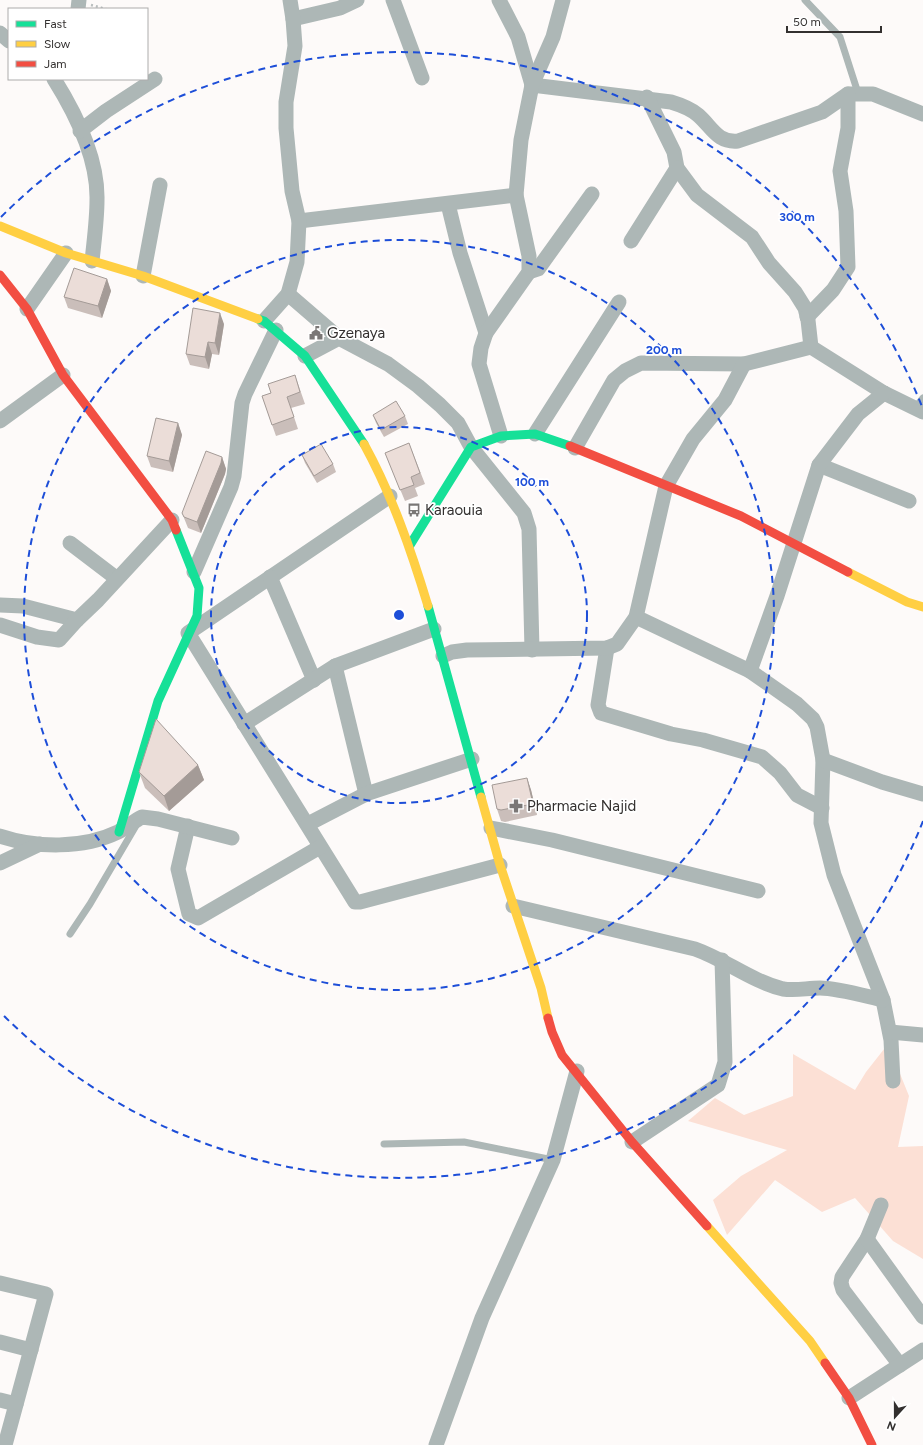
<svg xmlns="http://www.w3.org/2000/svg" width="923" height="1445" font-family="Figtree,sans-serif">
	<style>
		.green { fill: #fce0d5 }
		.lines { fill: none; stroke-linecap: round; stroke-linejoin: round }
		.path { stroke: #b9bebe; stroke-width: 2.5; stroke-dasharray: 2 3; stroke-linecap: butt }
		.lane { stroke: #adb7b6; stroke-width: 7 }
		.street { stroke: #adb7b6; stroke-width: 15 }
		.fast { stroke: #16e098; stroke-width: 9 }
		.slow { stroke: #ffcf43; stroke-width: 9 }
		.jam { stroke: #f24e42; stroke-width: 9 }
		.wall { fill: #cabeba }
		.shaded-wall { fill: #a49b97 }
		.building { fill: #ebddd8; stroke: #a49b97 }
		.ring { fill: none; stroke: #1d4ed8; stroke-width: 2; stroke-dasharray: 7 5 }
		.labels { text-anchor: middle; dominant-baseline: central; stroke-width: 3.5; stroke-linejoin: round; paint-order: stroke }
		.poi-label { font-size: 15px; fill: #33302f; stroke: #fff; text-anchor: start }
		.centre { fill: #1d4ed8; stroke: #fff; stroke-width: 2 }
		.ring-label { font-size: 12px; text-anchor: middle; font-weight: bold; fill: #1d4ed8; stroke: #fff; stroke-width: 3.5; stroke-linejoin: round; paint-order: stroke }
	</style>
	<rect width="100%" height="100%" fill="#fdfaf9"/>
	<polygon class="green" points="888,1044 909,1096 898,1147 923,1146 923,1259 893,1241 855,1198 822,1212 775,1180 727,1235 713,1200 741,1176 787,1150 688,1121 715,1098 744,1115 793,1096 793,1054 855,1090 866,1072"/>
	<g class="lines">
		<polyline class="path" points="91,5 106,9"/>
		<g class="lane">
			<polyline points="805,0 840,37 858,93"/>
			<polyline points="915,408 923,398"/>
			<polyline points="70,934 90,904 137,824"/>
			<polyline points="384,1144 464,1142 553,1160"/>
		</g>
		<g class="street">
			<polyline points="393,0 422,78"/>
			<polyline points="499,0 518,37 532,85"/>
			<polyline points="78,9 79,0"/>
			<polyline points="293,19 340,8 357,0"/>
			<polyline points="0,33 9,41"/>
			<path d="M54,79C76,114 98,158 97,200C97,220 94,241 92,261"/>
			<path d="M532,85L671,102C681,105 690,108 698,115C712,127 717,143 738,141L822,112L848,94H873L923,114"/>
			<polyline points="647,97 674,152 677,168 697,195 752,237 769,263 795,292 805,308 808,320 811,347 884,393 923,412"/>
			<polyline points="80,131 106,111 155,79"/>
			<polyline points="448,204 460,253 486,333"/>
			<polyline points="299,221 516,195"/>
			<polyline points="631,241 677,168"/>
			<polyline points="529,272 538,269 592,194"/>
			<polyline points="143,276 160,185"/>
			<polyline points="288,294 339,338"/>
			<polyline points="27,309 66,253"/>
			<polyline points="807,317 833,290 848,267 846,211 840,171 848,128 848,94"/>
			<polyline points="264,321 288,294 297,262 299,221 292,191 286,128 286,102 295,46 293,19 290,0"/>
			<polyline points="305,356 339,338 388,364 418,386 440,405 458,423 471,447 524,513 529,529 532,650"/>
			<polyline points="0,421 63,375"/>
			<polyline points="535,434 619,302"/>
			<polyline points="501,436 479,364 481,348 486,333 529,272 529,256 516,195 521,140 532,85 553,37 563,0"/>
			<polyline points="575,448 614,380 625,371 641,363 744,364 811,347"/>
			<polyline points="819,465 909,501"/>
			<polyline points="390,496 188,633 355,902 360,902 500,865"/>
			<polyline points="70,543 116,578"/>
			<polyline points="194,572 231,487 234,476 242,403 245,394 276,330"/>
			<polyline points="270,577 314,680"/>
			<polyline points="0,605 23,606 77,620 98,600 172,520"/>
			<polyline points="636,617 750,671 797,704 813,719 817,727 823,760 821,823 834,875 883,1000 891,1040 893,1081"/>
			<polyline points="0,625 37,637 59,640 77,620"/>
			<polyline points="607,648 598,705 601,713 671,734 703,740 762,757 780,773 797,795 822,808"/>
			<polyline points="443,656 452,652 467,650 607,648 617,644 636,617 666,486 693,439 725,400 744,364"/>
			<polyline points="335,666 366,794"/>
			<polyline points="750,671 777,596 819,465 858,414 884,393"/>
			<polyline points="244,724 335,666 434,629"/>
			<polyline points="823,760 882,782 923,794"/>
			<polyline points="308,824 366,794 472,759"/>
			<polyline points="188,826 178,869 189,914 198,918 320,847"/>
			<polyline points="491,828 552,840 758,891"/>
			<path d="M0,836C36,848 83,849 118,832C126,828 134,821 142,817L158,819L232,838"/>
			<polyline points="0,863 40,844"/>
			<path d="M513,906L695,949C726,960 751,981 783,989C796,991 807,988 820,988C837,988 865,996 883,1000"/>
			<polyline points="890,1032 923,1035"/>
			<polyline points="632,1142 718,1085 725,1062 722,960"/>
			<polyline points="881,1205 867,1239 842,1277 841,1283 843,1290 900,1365"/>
			<polyline points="867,1239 923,1317"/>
			<polyline points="0,1283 46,1294 5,1445"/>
			<polyline points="0,1342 31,1350"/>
			<polyline points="849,1398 923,1350"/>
			<polyline points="0,1400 16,1404"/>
			<polyline points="436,1445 482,1318 553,1160 577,1071"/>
		</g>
		<g class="fast">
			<polyline points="258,319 264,321 305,356 364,444"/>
			<polyline points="410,545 471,447 501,436 535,434 570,446"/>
			<polyline points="428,606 481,797"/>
			<polyline points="119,832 158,701 197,616 199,588 176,530"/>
		</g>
		<g class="slow">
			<polyline points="0,226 66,253 143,276 258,319"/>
			<path d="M364,444C392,495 411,550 428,606"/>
			<polyline points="848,572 907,602 923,607"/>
			<polyline points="481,797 500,865 541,988 548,1018"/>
			<polyline points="707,1226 810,1341 825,1363"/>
		</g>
		<g class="jam">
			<polyline points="0,275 27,309 63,375 172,520 176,530"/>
			<polyline points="570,446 741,516 848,572"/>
			<polyline points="548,1018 552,1032 562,1055 632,1142 707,1226"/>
			<polyline points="825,1363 849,1398 872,1445"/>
		</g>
	</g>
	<g class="wall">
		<polygon points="107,279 111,291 102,318 68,308 64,297"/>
		<polygon points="224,324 219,355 212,354 209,369 190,365 186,354"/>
		<polygon points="295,375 305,404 291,408 298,429 276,436 262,396 271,393"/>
		<polygon points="373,415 405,416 408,424 384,437 376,423"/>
		<polygon points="178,423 182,435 173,472 151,467 147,456"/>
		<polygon points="409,443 425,484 415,488 418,496 405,501 385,453"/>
		<polygon points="302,455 333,464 336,472 317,483 305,463"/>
		<polygon points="222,457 226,469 225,474 201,533 188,528 182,513"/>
		<polygon points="198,765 204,780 169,811 145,788 139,772"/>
		<polygon points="527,778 531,790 537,815 505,822 501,821 497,809"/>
	</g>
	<g class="shaded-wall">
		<polygon points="107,279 111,291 102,318 98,306"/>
		<polygon points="220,313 224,324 219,355 215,343"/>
		<polygon points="208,342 212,354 209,369 205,357"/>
		<polygon points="178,423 182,435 173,472 169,461"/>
		<polygon points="222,457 226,469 225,474 201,533 197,522"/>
		<polygon points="198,765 204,780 169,811 164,796"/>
		<polygon points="527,778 531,790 537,815 533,804"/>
	</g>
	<g class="building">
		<polygon points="74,268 107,279 98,306 64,297"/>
		<polygon points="193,308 220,313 215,343 208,342 205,357 186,354"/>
		<polygon points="295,375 300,392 287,397 294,417 272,425 262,396 271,393 268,384"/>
		<polygon points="396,401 405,416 381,430 373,415"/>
		<polygon points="156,418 178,423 169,461 147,456"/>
		<polygon points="409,443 420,473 411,477 414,485 400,490 385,453"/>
		<polygon points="321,444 333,464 314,476 302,455"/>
		<polygon points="206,451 222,457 221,463 197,522 184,517 182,513"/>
		<polygon points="156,719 198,765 164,796 139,772"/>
		<polygon points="527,778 533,804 501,810 497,809 492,785"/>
	</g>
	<g class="ring">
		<circle cx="399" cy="615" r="188"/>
		<circle cx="399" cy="615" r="375"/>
		<path d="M923 821A563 563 0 0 1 1 1013M1 217A563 563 0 0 1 923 409"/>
	</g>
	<defs>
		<g id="civic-bare" transform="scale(1.08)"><path d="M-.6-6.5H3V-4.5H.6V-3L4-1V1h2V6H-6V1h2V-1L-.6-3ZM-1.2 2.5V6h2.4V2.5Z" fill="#7a7776" stroke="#fff" stroke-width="2.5" paint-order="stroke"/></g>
		<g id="bus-bare" transform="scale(1.08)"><path d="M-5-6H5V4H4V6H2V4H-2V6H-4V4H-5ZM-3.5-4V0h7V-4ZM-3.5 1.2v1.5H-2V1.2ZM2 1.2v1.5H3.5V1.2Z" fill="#7a7776" stroke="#fff" stroke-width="2.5" paint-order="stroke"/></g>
		<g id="pharmacy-bare" transform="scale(1.08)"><path d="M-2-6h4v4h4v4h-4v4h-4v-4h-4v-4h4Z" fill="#7a7776" stroke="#fff" stroke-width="2.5" paint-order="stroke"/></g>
	</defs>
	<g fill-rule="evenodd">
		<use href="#civic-bare" x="316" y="333"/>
		<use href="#bus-bare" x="414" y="510"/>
		<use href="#pharmacy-bare" x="516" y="806"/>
	</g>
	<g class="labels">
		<g class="poi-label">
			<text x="327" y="333">Gzenaya</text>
			<text x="425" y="510">Karaouia</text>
			<text x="527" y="806">Pharmacie Najid</text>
		</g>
	</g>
	<circle cx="399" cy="615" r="6" class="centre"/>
	<g class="ring-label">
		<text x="797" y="221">300 m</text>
		<text x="664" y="354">200 m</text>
		<text x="532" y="486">100 m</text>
	</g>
	<rect x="8" y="8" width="140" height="72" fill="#ffffff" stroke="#adacac"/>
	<rect x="16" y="21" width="20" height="6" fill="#16e098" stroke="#adacac"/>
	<text x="44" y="28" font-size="12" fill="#33302f">Fast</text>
	<rect x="16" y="41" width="20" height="6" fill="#ffcf43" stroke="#adacac"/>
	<text x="44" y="48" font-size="12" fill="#33302f">Slow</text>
	<rect x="16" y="61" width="20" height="6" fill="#f24e42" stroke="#adacac"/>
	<text x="44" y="68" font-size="12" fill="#33302f">Jam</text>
	<g transform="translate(895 1417) rotate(201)" stroke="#ffffff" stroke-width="3" paint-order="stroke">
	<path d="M0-3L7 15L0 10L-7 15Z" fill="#33302f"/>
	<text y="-6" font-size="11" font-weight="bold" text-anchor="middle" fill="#33302f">N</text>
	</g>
	<path d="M787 26v6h94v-6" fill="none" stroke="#33302f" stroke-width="2"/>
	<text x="793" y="26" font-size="12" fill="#33302f" stroke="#ffffff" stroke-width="3" paint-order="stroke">50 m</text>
</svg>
